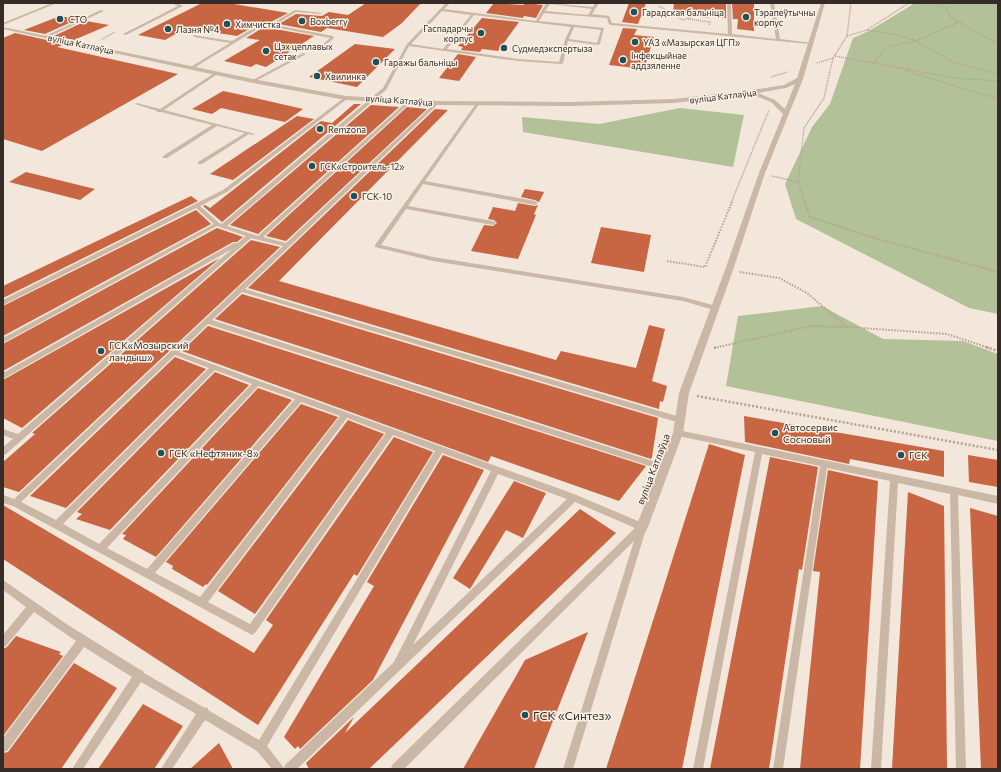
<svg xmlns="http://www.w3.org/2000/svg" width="1001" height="772" font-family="Commissioner,sans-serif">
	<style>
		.green { fill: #b3c199 }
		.building { fill: #c86542 }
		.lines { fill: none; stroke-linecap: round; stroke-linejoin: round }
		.path-far2 { stroke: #b6a190; stroke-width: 1.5; stroke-dasharray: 1 1; stroke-linecap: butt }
		.path-far1 { stroke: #b6a190; stroke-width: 2; stroke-dasharray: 1.5 1.5; stroke-linecap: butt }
		.path { stroke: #b6a190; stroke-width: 2.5; stroke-dasharray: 2 2; stroke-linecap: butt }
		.service { fill: #cab7a5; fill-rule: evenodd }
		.minor { fill: #cab7a5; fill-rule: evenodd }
		.poi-dot { fill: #1c5258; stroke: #f9f1e6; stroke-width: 1.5 }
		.labels { text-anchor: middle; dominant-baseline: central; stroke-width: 3; stroke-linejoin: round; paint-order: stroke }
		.far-poi-label { font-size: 9px; fill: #362c27; stroke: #f9f1e6; text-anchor: start }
		.far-street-label { font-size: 9px; fill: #362c27; stroke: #f9f1e6 }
		.poi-label { font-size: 10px; fill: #362c27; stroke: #f9f1e6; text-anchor: start }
		.street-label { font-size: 10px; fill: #362c27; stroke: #f9f1e6 }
		.near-poi-label { font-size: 12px; fill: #362c27; stroke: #f9f1e6; text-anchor: start }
	</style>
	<rect width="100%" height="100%" fill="#f2e7da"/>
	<g class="green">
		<polygon points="915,3 998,3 998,314 969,308 796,219 785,184 812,127 830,104 853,38 869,31"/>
		<polygon points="680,108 744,115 733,167 523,132 522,117 599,124"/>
		<polygon points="822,306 883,339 963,341 998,354 998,441 726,386 738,316"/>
	</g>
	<g class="building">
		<polygon points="202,3 228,3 288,13 271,22 261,22 237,36 186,28 165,40 138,35"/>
		<polygon points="366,3 421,3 402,23 383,37 327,28 321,32 279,24 296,14 322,16 329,12 348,15"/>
		<polygon points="494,3 523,5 525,3 543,5 536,18 524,16 523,18 486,13"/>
		<polygon points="629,3 646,3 638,24 622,22"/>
		<polygon points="674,3 726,3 726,18 709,16 709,18 673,13"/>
		<polygon points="732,3 754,3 754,31 737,29 738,19 733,19"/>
		<polygon points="60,16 78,19 45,34 24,30"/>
		<polygon points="482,18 519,22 498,51 482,49 480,52 461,50 463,47 458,46"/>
		<polygon points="86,21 109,25 74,40 54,36"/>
		<polygon points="264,27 314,36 266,67 256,64 251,67 224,61 260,40 246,38"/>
		<polygon points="623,28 637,29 634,35 654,37 644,69 609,65"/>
		<polygon points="15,33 65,44 57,47 178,74 42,151 3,139 3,38"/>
		<polygon points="355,44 395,49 357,87 309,77"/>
		<polygon points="458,54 476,57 459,81 439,78"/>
		<polygon points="223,91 242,95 303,109 285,122 221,108 212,114 192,109"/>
		<polygon points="354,104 361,104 222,222 203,206 205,205 210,208 321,121 332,123"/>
		<polygon points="371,105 399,107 258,234 230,225"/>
		<polygon points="407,107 427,109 286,241 266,236"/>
		<polygon points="435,109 448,110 279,281 556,360 561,351 636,368 649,325 665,329 652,381 667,386 663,402 660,401 659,409 248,288"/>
		<polygon points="297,116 314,119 233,180 210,174"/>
		<polygon points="26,172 95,189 80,200 9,182"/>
		<polygon points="525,189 544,192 539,202 535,200 521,197"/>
		<polygon points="191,196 198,201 3,298 3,286"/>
		<polygon points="518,203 535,206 538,205 534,214 536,215 518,259 471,251 484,225 493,226 497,223 494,220 488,219 493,207 515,211"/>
		<polygon points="196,210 211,224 3,336 3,306"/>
		<polygon points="601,227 651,235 644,272 591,263"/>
		<polygon points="217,228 243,237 237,242 233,242 3,371 3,344"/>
		<polygon points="251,240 280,247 19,492 3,487 3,462 35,434 32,433"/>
		<polygon points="220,258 22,428 3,418 3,380"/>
		<polygon points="242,294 658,418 652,457 651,459 215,319"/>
		<polygon points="208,326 646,466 619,501 491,456 488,462 182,351"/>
		<polygon points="175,357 206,369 66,508 30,496"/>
		<polygon points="215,372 249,385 110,530 76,519 82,514 77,512"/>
		<polygon points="258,388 292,400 156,557 123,539 126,535 122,534"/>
		<polygon points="301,404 338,417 207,585 206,584 203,587 172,569 173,566 166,562"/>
		<polygon points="744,416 944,451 944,477 850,459 849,464 745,442"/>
		<polygon points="348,420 384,434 255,614 218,591"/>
		<polygon points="394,437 433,452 357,576 354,574 258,725 3,559 3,505 254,653 273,625 266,620"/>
		<polygon points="709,444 745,455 682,769 606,769"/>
		<polygon points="443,455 484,470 373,680 300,749 298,746 295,749 284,737 374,586 367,582"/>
		<polygon points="968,455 998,460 998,487 969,482"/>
		<polygon points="770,457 818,467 802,570 799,569 769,769 710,769"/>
		<polygon points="828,470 878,481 860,769 800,769 820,572 813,571"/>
		<polygon points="514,481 546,493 523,538 506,530 470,589 453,578"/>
		<polygon points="908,492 944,506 947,769 892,769"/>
		<polygon points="970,508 998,516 998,769 981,769"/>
		<polygon points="580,509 616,533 369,769 309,769 306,763 354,717 345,733"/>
		<polygon points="588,632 534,769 463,769 525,660"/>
		<polygon points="16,636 61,652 59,654 63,656 3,736 3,649 7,647"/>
		<polygon points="74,663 117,688 61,769 3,769 3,753 8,752"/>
		<polygon points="143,704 183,726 154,769 98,769"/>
		<polygon points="219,743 233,769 190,769"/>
	</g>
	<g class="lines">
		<g class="path-far2">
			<polyline points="937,3 947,9 950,17 998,44"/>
			<polyline points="659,6 683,20"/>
			<polyline points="688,19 710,22 709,25"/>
			<polyline points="683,20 708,11 719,10"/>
			<polyline points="867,30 898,35 916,41 953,62 998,74"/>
			<polyline points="847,36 867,30 909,3"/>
			<polyline points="102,39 115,32"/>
			<polyline points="835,56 954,78 998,81"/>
			<polyline points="817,63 833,58"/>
			<polyline points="874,63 886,47 916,41 959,22"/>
			<polyline points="906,71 998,99"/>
			<polyline points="771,77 787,72"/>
			<polyline points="772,176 798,182 805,203"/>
			<polyline points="798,182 804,128 824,98 833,58 847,36 851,3"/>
			<polyline points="731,203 769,110"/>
		</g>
		<g class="path-far1">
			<polyline points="805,202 810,217 878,239 998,272"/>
			<polyline points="667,261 705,267 732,202"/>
			<polyline points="740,272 779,278 807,293 847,327 947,334 989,348"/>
			<polyline points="714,348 811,326 847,327"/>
		</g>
		<g class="path">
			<polyline points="986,347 998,351"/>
			<polyline points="714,348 718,347"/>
			<polyline points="697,396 998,450"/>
		</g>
		<g class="service">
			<polygon points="52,3 57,3 3,25 3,23"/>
			<polygon points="171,3 176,3 183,6 126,35 123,34 178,6"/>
			<path d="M446,3H450L444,9L536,21L546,3L593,7L595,3H599L592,14L609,16L612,23L728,34L727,4L729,3L731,4L732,34L776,39L770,3H774L780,39L812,43L810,44L611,25L609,24L607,18L544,13L539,21L604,28L600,44L598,45L568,41L563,63L561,64L518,61L409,46L386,90L227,226L258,236L410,99H412V101L263,237L286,243L436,102H438V104L245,289L680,417L683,418L684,420L683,422L680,423L242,292L212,320L665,465L668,466L669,468L668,470L665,471L208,324L179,352L574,494L645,524L646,529L573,769H563L634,541L404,769H391L392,765L635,528L575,502L297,769H272L257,751L205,720L172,769H161L196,714L141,682L83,769H72L132,677L84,647L7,751L3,752V738L76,641L34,612L6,646L3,648V635L26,607L3,590V580L68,625L139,669L143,671L144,673L203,707L208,708V710L259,740L435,451L393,435L255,633L252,635L13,506L3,503V495L14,499L236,290L237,288L239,287L283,246L251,238L6,454L3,455V447L13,439L3,435V429L18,434L232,249L3,379V373L234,243H238L246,236L217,226L3,343V338L214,224L196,208L3,305V300L223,190L345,97H347V99L227,192L200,206L219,223L222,224L383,88L407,44ZM550,4L592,9L588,15L545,11ZM442,11L471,15L443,49L411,44ZM474,15L571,27L565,40L559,62L518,59L447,49ZM574,27L601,30L597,43L569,39ZM175,355L209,368L56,520L21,502ZM215,370L252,384L99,544L63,524ZM258,386L295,399L147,569L107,548ZM301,402L340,416L200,597L155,573ZM347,418L386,433L250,624L208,602ZM442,453L491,471L394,662L285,765L284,768L267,746ZM498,474L567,499L413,645Z"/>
			<polygon points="101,10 104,11 46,38 43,37"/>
			<polygon points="295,10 322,13 320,14 296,12 275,25 333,36 334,38 321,49 319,48 320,47 330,38 264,25 192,69 189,68 230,43 194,37 193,35 232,41 262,23 271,24"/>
			<polygon points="303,53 306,54 254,82 251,81"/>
			<polygon points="216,72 219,73 164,110 255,134 253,135 249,134 202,164 198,164 198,162 245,133 217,126 167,158 163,158 163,156 212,125 161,112 157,112 157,111 135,104 137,103 160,109"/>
			<polygon points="477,102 480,103 425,181 535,201 538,203 535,205 423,184 408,206 493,221 496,223 493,225 406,209 381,245 433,257 683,297 716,306 717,308 716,310 714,310 683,301 433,261 375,247 375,245"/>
			<polygon points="678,430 998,496 998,504 958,495 966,769 956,769 950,494 898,483 881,769 871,769 890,481 827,468 783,769 773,769 820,466 762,454 703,769 693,769 755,452 678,436 675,435 674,433 675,431"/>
		</g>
		<path class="minor" d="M821,3H825L803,79L765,173L733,270L689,393L683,433L648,527L646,531L642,533L638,531L636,527L673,433L679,393L725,270L759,173L783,114L771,102L751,94L674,103L570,106L437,105L346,100L253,83L3,29V27L253,79L346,96L437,101L570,102L674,99L752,90L784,85L797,78ZM795,84L785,109L775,100L758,93L786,88Z"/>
	</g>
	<g class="poi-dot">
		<circle cx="634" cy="12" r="4"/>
		<circle cx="746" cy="17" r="4"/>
		<circle cx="60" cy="19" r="4"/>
		<circle cx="302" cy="21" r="4"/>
		<circle cx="227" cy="24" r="4"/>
		<circle cx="168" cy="29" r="4"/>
		<circle cx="481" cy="33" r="4"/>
		<circle cx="635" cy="42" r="4"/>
		<circle cx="504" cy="48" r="4"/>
		<circle cx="266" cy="51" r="4"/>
		<circle cx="623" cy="60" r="4"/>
		<circle cx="376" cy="62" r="4"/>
		<circle cx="317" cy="76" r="4"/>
		<circle cx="320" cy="129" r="4"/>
		<circle cx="312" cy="166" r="4"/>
		<circle cx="354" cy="196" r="4"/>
		<circle cx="101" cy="351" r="4"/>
		<circle cx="775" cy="433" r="4"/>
		<circle cx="161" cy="453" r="4"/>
		<circle cx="901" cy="455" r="4"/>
		<circle cx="525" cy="715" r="4"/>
	</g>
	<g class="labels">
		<g class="far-poi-label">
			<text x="642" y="12">Гарадская бальніца</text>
			<text x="754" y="12">Тэрапеўтычны<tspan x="754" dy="10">корпус</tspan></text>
			<text x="68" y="19">СТО</text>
			<text x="310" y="21">Boxberry</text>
			<text x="235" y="24">Химчистка</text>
			<text x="473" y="28" text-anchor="end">Гаспадарчы<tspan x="473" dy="10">корпус</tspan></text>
			<text x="176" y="29">Лазня №4</text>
			<text x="643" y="42">УАЗ «Мазырская ЦГП»</text>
			<text x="274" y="46">Цэх цеплавых<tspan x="274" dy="10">сетак</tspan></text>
			<text x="512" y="48">Судмедэкспертыза</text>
			<text x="631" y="55">Інфекцыйнае<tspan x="631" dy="10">аддзяленне</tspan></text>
			<text x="384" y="62">Гаражы бальніцы</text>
			<text x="325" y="76">Хвилинка</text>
			<text x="328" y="129">Remzona</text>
			<text x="320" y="166">ГСК«Строитель-12»</text>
			<text x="362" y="196">ГСК-10</text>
		</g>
		<g class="far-street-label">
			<text transform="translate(81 44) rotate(12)">вуліца Катлаўца</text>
			<text transform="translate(723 96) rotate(-7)">вуліца Катлаўца</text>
			<text transform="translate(399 100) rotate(4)">вуліца Катлаўца</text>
		</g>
		<g class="poi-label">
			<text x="109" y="345">ГСК«Мозырский<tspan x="109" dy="12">ландыш»</tspan></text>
			<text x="783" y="427">Автосервис<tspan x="783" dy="12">Сосновый</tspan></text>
			<text x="169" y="453">ГСК «Нефтяник-8»</text>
			<text x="909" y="455">ГСК</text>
		</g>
		<g class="street-label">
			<text transform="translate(653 469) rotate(-69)">вуліца Катлаўца</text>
		</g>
		<g class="near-poi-label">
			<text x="533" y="715">ГСК «Синтез»</text>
		</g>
	</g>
	<rect width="1001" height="772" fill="none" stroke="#362c27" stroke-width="8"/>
</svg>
